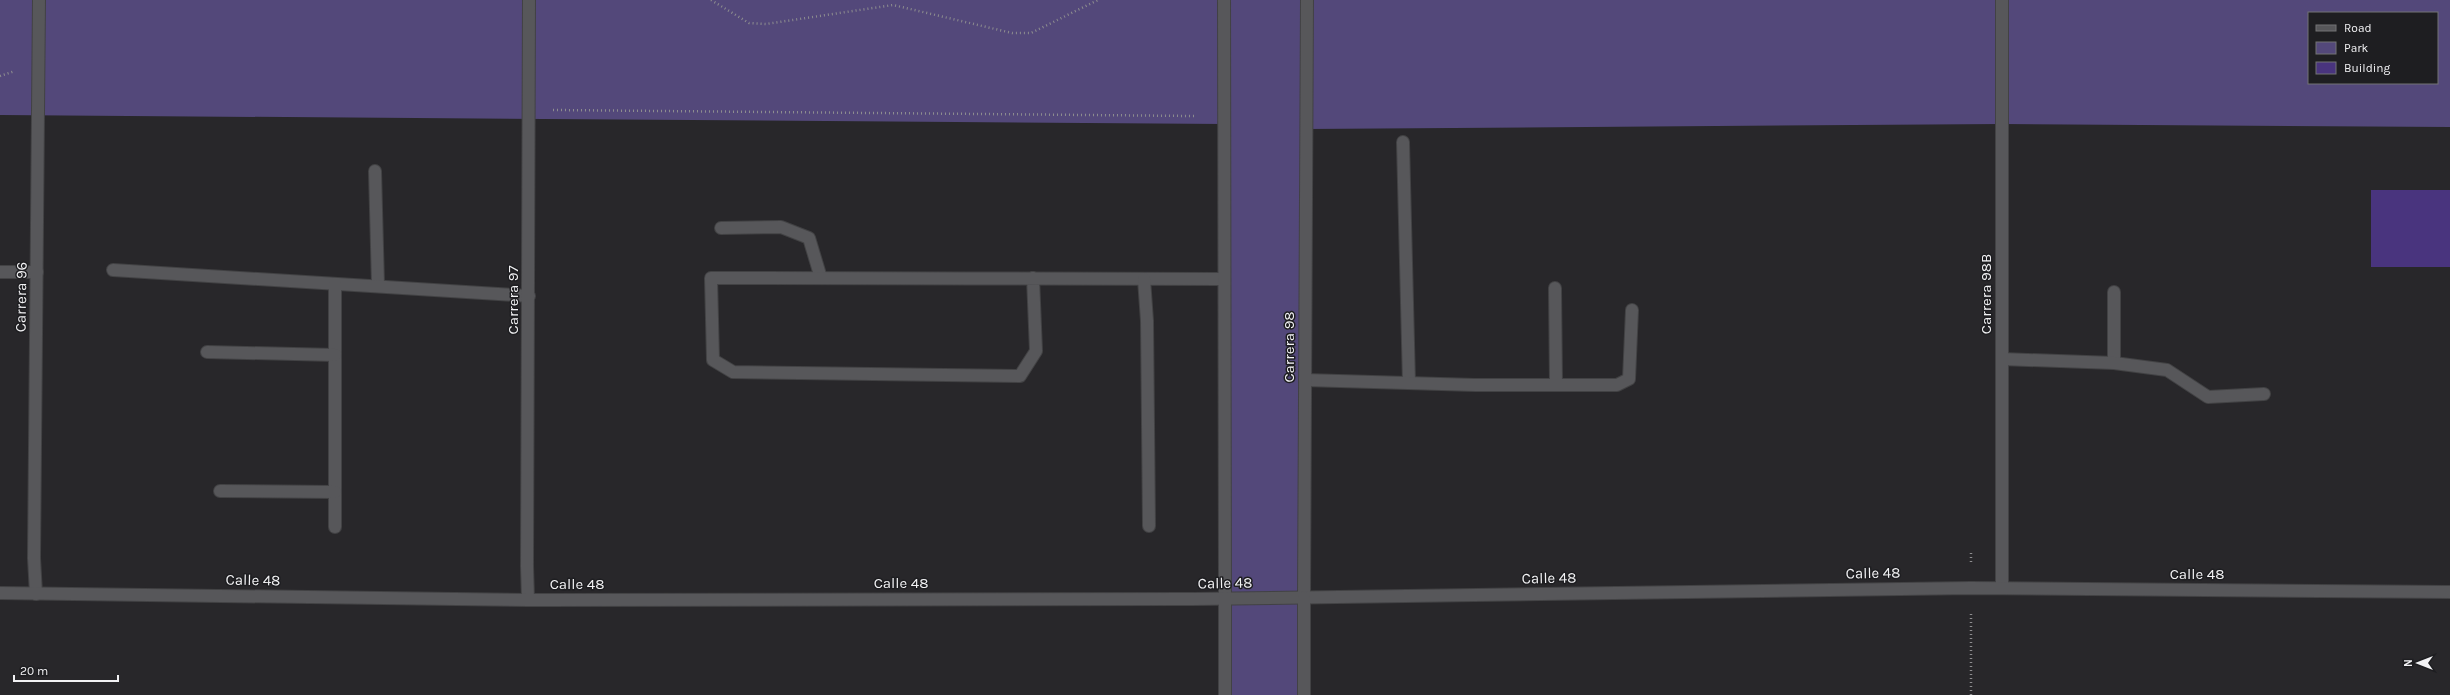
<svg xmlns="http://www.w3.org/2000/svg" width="2450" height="695" font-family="Karla,sans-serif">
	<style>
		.green { fill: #53487a; fill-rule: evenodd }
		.building { fill: #49347e }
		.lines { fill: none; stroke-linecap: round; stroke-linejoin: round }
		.lane-casing { stroke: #424244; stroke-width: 14 }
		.street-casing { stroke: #424244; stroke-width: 14 }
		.secondary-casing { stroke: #424244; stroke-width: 14 }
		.path { stroke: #8d8d8f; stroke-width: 2.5; stroke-dasharray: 1 3; stroke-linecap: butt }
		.lane { stroke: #57575a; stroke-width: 12 }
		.street { stroke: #57575a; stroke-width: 12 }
		.secondary { stroke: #57575a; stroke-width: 12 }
		.labels { text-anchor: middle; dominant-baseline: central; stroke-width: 3; stroke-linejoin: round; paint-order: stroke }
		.street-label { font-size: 15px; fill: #f2f2f4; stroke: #1e1e21 }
	</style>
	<rect width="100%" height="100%" fill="#28272a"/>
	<path class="green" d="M0,0H2450V127L2002,124L1307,129L1304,695H1225L1224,124L0,115ZM2309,13H2437V83H2309Z"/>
	<rect class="building" x="2371" y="190" width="79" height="77"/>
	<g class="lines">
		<g class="lane-casing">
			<g id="lane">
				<polyline points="1403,142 1409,383"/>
				<polyline points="375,171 378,285"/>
				<polyline points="721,228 781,227 809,238 821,278"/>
				<polyline points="113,270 529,296"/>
				<polyline points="0,272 37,272"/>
				<path d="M1033,278L1036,351L1020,376L733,372L713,360L711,278C882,278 1053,279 1224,279"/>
				<polyline points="1144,279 1147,321 1149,526"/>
				<polyline points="335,284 335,527"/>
				<polyline points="1555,288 1556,385"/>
				<polyline points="2114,292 2114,363"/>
				<polyline points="207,352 335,355"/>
				<polyline points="2002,359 2114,363 2167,370 2208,397 2264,394"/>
				<polyline points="1305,380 1475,385 1617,385 1629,379 1632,310"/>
				<polyline points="220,491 335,492"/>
			</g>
		</g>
		<g class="street-casing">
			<g id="street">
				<polyline points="1224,0 1225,598"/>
				<polyline points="2002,0 2002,588"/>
				<polyline points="36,594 34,558 39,0"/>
				<polyline points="1304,598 1307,0"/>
				<polyline points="528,600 527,566 529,0"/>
			</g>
		</g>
		<g class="secondary-casing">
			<g id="secondary">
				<polyline points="0,593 528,600 1194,599 1971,588 2450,592"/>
				<polyline points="1225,598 1225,695"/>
				<polyline points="1304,598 1304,695"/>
			</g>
		</g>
		<g class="path">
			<polyline points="711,0 749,23 766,24 893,5 1012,33 1031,33 1098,0"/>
			<polyline points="0,76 15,71"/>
			<polyline points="553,110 1194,116"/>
			<polyline points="1971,553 1971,563"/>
			<polyline points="1971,695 1971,612"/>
		</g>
		<use href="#lane" class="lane"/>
		<use href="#street" class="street"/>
		<use href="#secondary" class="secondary"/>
	</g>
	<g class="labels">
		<g class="street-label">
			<text transform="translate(1986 294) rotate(-90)">Carrera 98B</text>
			<text transform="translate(21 297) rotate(-89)">Carrera 96</text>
			<text transform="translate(513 300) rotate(-90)">Carrera 97</text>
			<text transform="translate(1289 347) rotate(-90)">Carrera 98</text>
			<text transform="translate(1873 573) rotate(-1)">Calle 48</text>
			<text x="2197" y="574">Calle 48</text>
			<text transform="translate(1549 578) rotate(-1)">Calle 48</text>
			<text transform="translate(253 580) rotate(1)">Calle 48</text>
			<text x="901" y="583">Calle 48</text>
			<text transform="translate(1225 583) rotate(-1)">Calle 48</text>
			<text x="577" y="584">Calle 48</text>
		</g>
	</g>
	<rect x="2308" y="12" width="130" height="72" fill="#1e1e21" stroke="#737375"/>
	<rect x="2316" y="25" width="20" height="6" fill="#57575a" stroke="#737375"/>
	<text x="2344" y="32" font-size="12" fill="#f2f2f4">Road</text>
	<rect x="2316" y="42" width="20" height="12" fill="#53487a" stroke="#737375"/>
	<text x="2344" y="52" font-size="12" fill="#f2f2f4">Park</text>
	<rect x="2316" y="62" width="20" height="12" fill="#49347e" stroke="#737375"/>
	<text x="2344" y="72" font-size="12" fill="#f2f2f4">Building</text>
	<g transform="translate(2418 663) rotate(270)" stroke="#1e1e21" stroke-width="3" paint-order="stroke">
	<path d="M0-3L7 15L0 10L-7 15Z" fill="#f2f2f4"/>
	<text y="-6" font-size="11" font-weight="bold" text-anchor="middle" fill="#f2f2f4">N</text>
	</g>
	<path d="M14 675v6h104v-6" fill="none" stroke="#f2f2f4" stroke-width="2"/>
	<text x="20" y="675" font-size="12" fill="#f2f2f4" stroke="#1e1e21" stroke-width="3" paint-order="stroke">20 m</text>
</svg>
